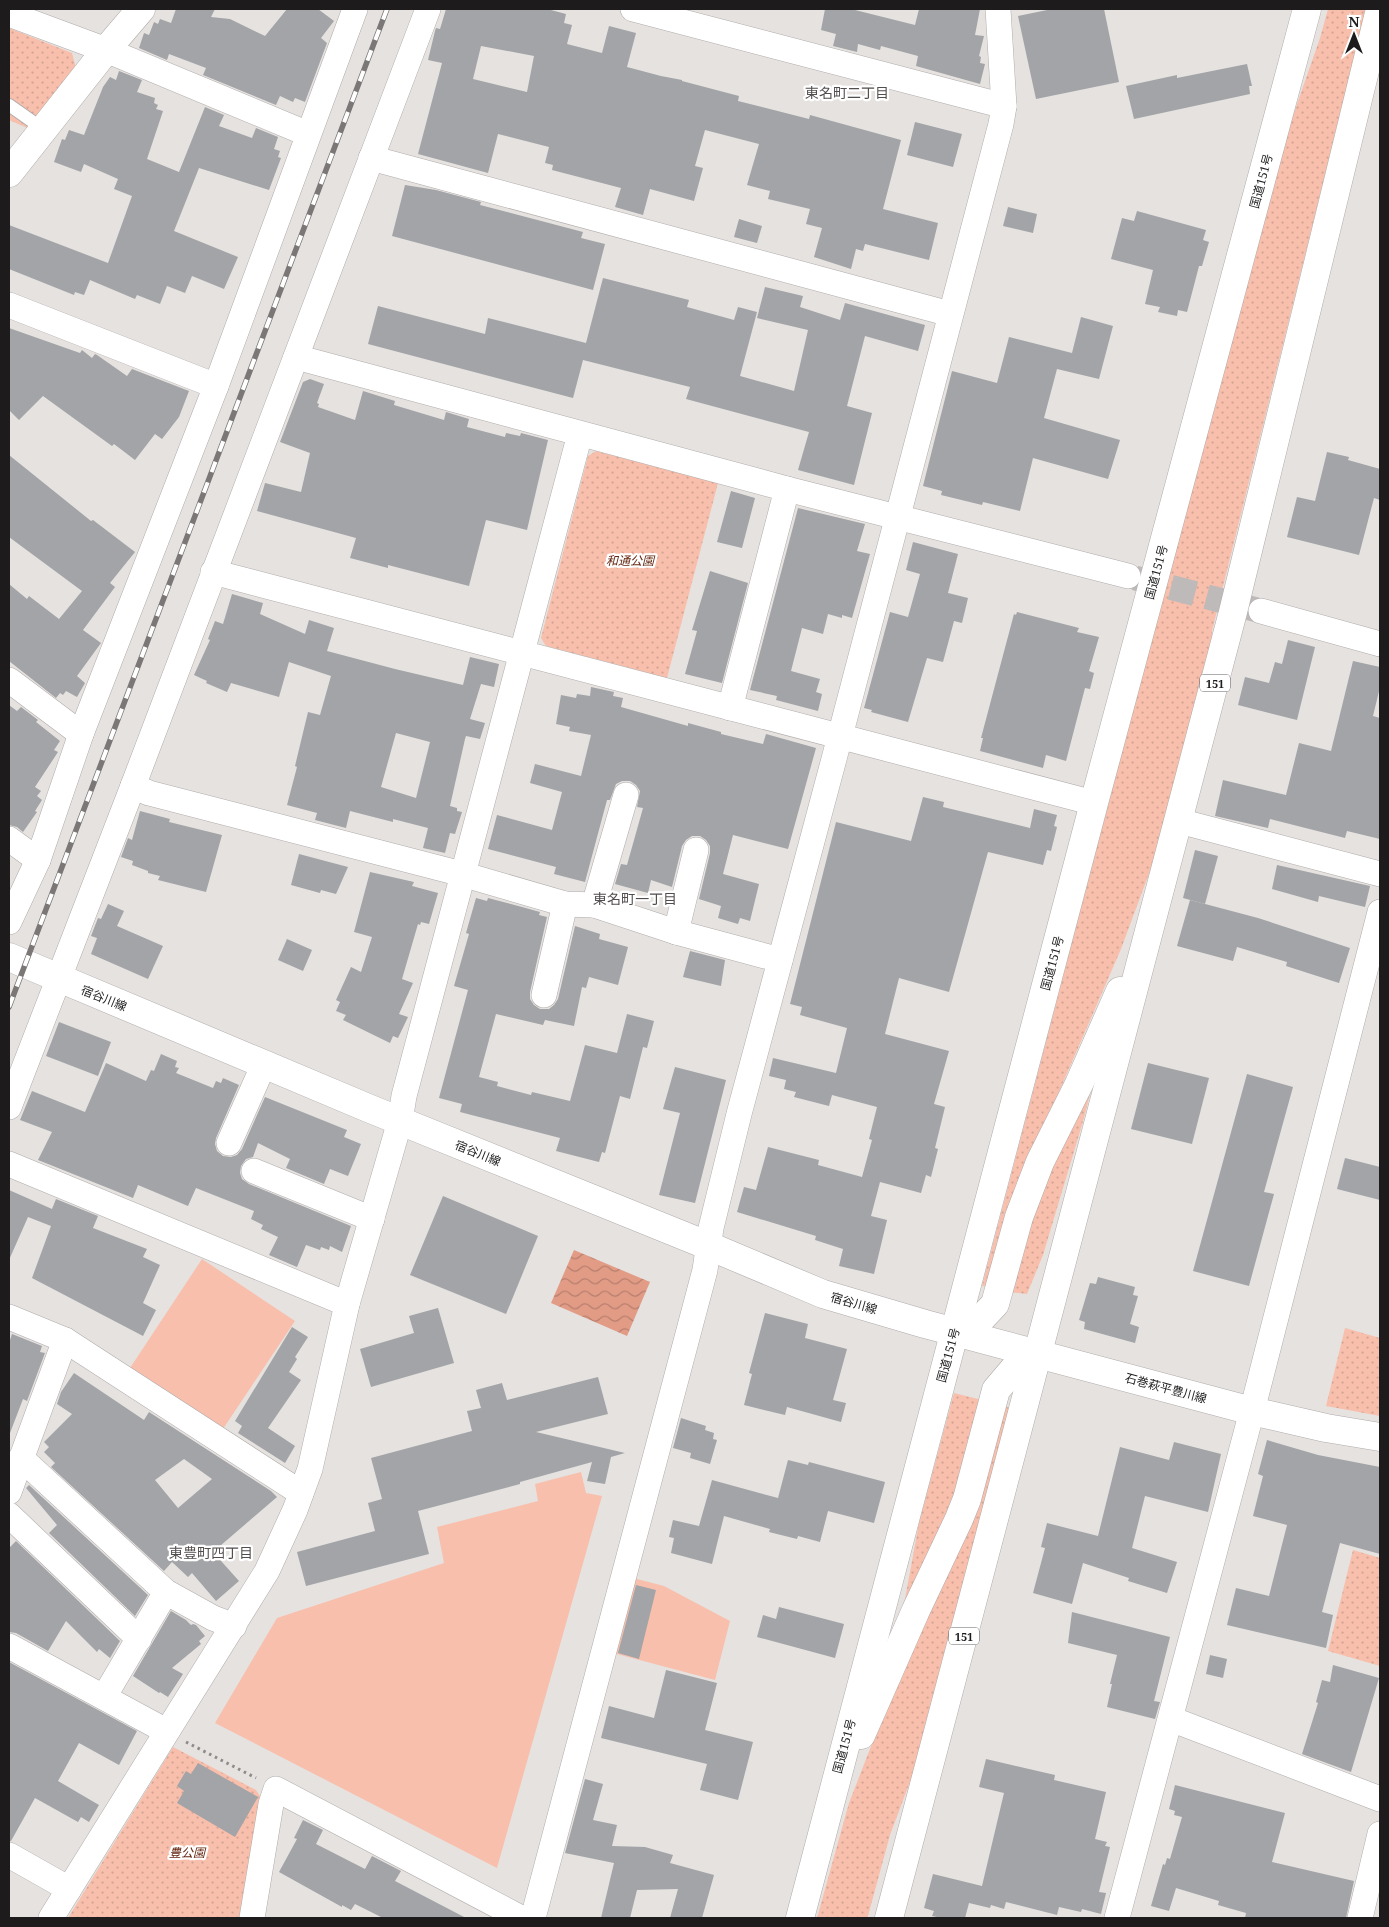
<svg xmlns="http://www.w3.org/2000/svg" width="1389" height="1927" font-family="'Noto Serif','Noto Sans JP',serif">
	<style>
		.grass { fill: url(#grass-dots) }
		.garden { fill: #f8bfac }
		.water { fill: url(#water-waves) }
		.building { fill: #a2a4a7; fill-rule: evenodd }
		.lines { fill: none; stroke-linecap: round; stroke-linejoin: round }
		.street-tunnel { stroke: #bebab9; stroke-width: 25; stroke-dasharray: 25 12; stroke-linecap: butt }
		.lane-casing { stroke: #b0acab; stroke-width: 14 }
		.street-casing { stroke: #b0acab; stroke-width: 26 }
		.secondary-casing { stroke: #b0acab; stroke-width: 29 }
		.highway-casing { stroke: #b0acab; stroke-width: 29 }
		.path { stroke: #8e8b8a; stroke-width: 3; stroke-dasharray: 2.5 4; stroke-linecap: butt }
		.lane { stroke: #fff; stroke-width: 12 }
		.street { stroke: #fff; stroke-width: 25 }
		.secondary { stroke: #fff; stroke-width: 28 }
		.highway { stroke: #fff; stroke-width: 28 }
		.rail-casing { stroke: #7a7776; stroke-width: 5.5 }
		.rail { stroke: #fff; stroke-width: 4; stroke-dasharray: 11; stroke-linecap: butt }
		.labels { text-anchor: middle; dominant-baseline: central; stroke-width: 4.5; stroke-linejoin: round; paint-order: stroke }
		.shield { fill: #fff; stroke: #615f5f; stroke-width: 1 }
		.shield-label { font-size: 11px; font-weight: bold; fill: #1d1b1b }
		.street-label { font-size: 12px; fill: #1d1b1b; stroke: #fff }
		.park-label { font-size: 12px; font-style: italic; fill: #652711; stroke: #fff }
		.neighbourhood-label { font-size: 14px; fill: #524e4d; stroke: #fff }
	</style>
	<defs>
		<pattern id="grass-dots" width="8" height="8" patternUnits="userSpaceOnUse" patternTransform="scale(1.25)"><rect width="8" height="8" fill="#f8bfac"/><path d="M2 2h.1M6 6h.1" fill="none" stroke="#d4a493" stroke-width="1.8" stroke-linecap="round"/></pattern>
		<pattern id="water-waves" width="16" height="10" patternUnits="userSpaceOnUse" patternTransform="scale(1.25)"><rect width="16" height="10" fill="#e29c86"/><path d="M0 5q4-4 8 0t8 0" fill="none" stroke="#b77e6d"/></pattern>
	</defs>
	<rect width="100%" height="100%" fill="#e6e2e0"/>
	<g class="grass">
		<polygon points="1328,9 1366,9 1212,631 1212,638 1157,852 1121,949 1019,1184 990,1287 982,1286 1136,698 1288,130 1320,38"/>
		<polygon points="9,28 72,53 77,72 32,130 9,120"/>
		<polygon points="596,451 718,483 667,678 546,646 541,638 588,456"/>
		<polygon points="1093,1082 1084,1118 1043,1255 1027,1294 1008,1292 1030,1207"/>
		<polygon points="1345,1328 1380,1338 1380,1416 1326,1406"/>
		<polygon points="954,1393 986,1401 952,1517 903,1610 919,1523"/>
		<polygon points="1003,1406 1010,1408 914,1771 890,1835 868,1916 867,1918 817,1918 849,1803"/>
		<polygon points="1353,1550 1380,1558 1380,1666 1328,1651"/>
		<polygon points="173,1747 256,1790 263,1801 244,1918 68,1918"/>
	</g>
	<g class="garden">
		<polygon points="202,1259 295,1321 223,1429 130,1368"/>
		<polygon points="581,1472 586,1493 602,1496 497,1868 215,1723 277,1618 444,1563 437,1527 538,1501 535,1484"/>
		<polygon points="633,1578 664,1586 730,1621 715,1680 613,1653"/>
	</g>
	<polygon class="water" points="574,1250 650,1282 627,1336 551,1303"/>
	<g class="building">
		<polygon points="176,9 215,9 211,17 230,19 265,36 287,9 318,9 334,21 321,38 327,43 305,102 295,98 293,102 280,96 276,105 203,75 206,68 169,54 167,60 139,48 144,33 149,35 154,22 158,24 160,19 171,23"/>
		<path d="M446,9H547L566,14L564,23L572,25L567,44L602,53L609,26L636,33L627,67L661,76L682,80V81L739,96L738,101L809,119L810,115L901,140L883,209L938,223L929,260L865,244L863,251L856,249L851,269L814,257L822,228L806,224L810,209L768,199L770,191L747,185L759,144L705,130L695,166L703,168L694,201L650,189L643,215L615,207L621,188L552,170L553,165L545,163L549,147L498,134L488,173L418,154L442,63L428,60L435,31L436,28L440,29ZM481,46L534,56L527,92L473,79Z"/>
		<polygon points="825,9 851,9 915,25 919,9 980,9 975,35 984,36 979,56 981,57 980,63 985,64 980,84 916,66 918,56 881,46 880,50 858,44 857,52 833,46 836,34 821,30"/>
		<polygon points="1052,9 1104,9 1119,82 1036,99 1018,16"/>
		<polygon points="1247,64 1252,86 1249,86 1250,94 1134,119 1126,86 1177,75 1177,78"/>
		<polygon points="119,71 142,80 137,92 155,98 154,103 158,105 156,109 163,111 147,159 179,172 205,107 224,115 219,126 252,138 256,128 278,137 274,149 280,151 278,157 281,158 269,190 199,168 174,231 238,257 224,289 192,276 185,293 167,286 160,304 137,295 135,299 90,280 84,295 75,292 74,295 9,269 9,225 108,263 132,196 114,189 118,179 84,164 81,172 54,162 62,139 65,140 69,130 84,135 103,87 110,77 116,80"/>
		<polygon points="915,122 962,134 953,167 907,155"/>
		<polygon points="405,185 436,190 481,202 480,205 583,232 581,238 605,244 593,290 392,236"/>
		<polygon points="1008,207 1037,214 1033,233 1003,226"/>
		<polygon points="1137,211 1206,230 1203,240 1209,242 1202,266 1199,266 1187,312 1178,310 1177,316 1158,312 1160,307 1145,304 1153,270 1111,259 1122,218 1134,221"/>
		<polygon points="739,219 762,226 757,243 734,237"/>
		<polygon points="603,278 689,300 687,307 734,320 738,307 757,312 740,376 794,391 808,330 757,318 765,287 803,296 800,307 840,320 845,303 925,325 918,351 865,336 847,406 872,413 854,485 798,470 809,432 686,399 690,387 583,360 573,398 368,344 378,306 485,334 488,318 586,343"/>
		<polygon points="1081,317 1113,326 1099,379 1057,369 1044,418 1120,440 1108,479 1033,458 1020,511 983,502 982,505 941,495 942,491 923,486 952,371 997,383 1009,337 1072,353"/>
		<polygon points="9,328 80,353 82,350 92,358 95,354 97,355 127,376 132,369 189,391 179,417 162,439 155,434 135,460 114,444 112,446 43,396 19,420 9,410"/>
		<polygon points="310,379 324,384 317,403 319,404 318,407 355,420 363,391 395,401 394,405 444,420 446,412 469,419 467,427 505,437 506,433 520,436 521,433 548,440 527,530 486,520 469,586 388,565 388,568 350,558 356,538 257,511 265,483 301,492 310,453 280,442 303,382"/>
		<polygon points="1327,452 1349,457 1348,460 1380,469 1380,500 1374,498 1359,555 1287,537 1297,497 1315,501"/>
		<polygon points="9,455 91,521 93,520 135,552 110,583 115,587 83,630 101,643 77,676 85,683 77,697 66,691 63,695 60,693 56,698 9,661 9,584 27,599 29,596 59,619 82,591 9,537"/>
		<polygon points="731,491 755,498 742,548 717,542"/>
		<polygon points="798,508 865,524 857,551 870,554 852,618 842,615 842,618 828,614 823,634 802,628 791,671 820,679 816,692 822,694 818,711 776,700 777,696 750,690"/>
		<polygon points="913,542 958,554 948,593 968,598 962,623 954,621 943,662 927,658 908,722 871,712 872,710 864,708 890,612 908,617 920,574 906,570"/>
		<polygon points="710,571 748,583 722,683 685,674 697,631 692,630"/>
		<path d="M232,594L263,603L260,614L305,634L309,620L334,628L327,651L395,669L463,685L470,657L499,664L494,687L481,684L470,719L485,723L480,739L466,736L465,739L450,806L457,808V811L462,812L455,834L450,833L445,853L423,848L428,828L393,819V822L350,811L346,828L315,820L317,813L287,805L297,767L295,766L308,712L320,715L331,676L289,662L279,697L231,683L227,692L206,683L207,681L194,675L210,640L208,639L215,621L223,624ZM396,733L430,742L416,798L381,787Z"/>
		<polygon points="1017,612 1079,628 1077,632 1099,637 1089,671 1094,673 1090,689 1085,688 1066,761 1046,755 1043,768 980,751 983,738 981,738 1014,614 1016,615"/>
		<polygon points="1288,640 1315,647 1297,720 1238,705 1245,677 1269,683 1275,662 1282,664"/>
		<polygon points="1353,661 1380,667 1380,687 1373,716 1380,718 1380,839 1347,831 1345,838 1270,819 1268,828 1215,816 1223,780 1286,795 1299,743 1331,751"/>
		<polygon points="591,687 614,692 613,696 623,698 621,707 688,726 688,723 721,732 721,734 763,744 766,734 816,748 788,849 733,835 723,874 759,884 750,921 740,918 738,924 718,918 721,906 699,899 710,853 710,846 706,840 700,836 692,836 686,840 682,846 672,887 651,880 648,893 615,884 621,864 627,865 643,808 637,807 640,791 636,785 630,781 622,781 616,784 610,800 607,800 585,882 554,874 556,867 488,849 497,815 552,830 562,792 530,783 535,764 581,776 591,735 569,731 570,727 556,724 561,695 576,698 577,694 590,696"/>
		<polygon points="9,705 17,711 21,707 38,720 36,722 60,741 54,750 58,752 35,787 41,791 37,796 42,800 35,811 37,812 23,832 17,827 9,825"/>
		<polygon points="923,797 944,802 943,807 1030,828 1034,809 1057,815 1054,826 1057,827 1051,851 1047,850 1043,865 988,852 949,992 899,978 885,1034 949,1051 934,1104 945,1107 935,1148 938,1149 931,1177 926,1175 921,1193 880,1182 871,1216 887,1220 874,1274 839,1266 843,1249 815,1240 816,1236 737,1212 744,1187 756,1190 768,1147 819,1160 818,1165 862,1177 872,1140 869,1139 877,1107 832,1095 829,1106 794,1097 796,1092 784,1089 786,1080 769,1076 773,1058 836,1073 847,1028 800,1015 802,1007 790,1004 836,822 911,841"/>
		<polygon points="140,811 170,819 169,822 222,835 206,892 158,880 160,876 148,873 148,871 132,865 133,861 121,857 128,838 132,840"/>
		<polygon points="1195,850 1218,856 1205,904 1183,898"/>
		<polygon points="299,854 348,867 336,894 321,890 320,893 291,885"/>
		<polygon points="1277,865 1370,886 1365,907 1319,896 1318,902 1272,889"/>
		<polygon points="370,872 414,882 412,886 438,893 429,924 421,922 420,925 418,924 402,979 413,983 399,1014 408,1017 398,1038 393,1036 390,1043 343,1020 346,1015 336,1011 340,1002 336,1000 351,967 361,972 372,937 354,932"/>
		<polygon points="476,898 487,901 488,898 522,907 540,912 539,915 547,917 530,992 530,999 534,1005 540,1009 549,1009 554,1005 558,999 575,926 600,934 599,939 628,947 618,985 589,977 586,988 582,987 574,1026 545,1020 543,1025 496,1014 479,1077 498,1082 497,1086 531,1095 532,1092 570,1101 585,1045 617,1053 627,1014 654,1021 647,1048 643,1047 630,1099 620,1096 605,1153 602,1152 599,1162 556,1151 560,1138 460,1112 462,1104 439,1098 468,990 454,986 469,934 466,933"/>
		<polygon points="1190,900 1258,918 1350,948 1339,983 1286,966 1287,962 1237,947 1233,961 1177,946"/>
		<polygon points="108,904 124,911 117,926 163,946 148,979 91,954 97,938 91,936 98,918 101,919"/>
		<polygon points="287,939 312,950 303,971 278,960"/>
		<polygon points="690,951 725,960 721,986 683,977"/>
		<polygon points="59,1022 111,1042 98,1076 46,1056"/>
		<polygon points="161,1054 177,1061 175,1067 179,1068 176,1073 213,1088 216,1081 221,1083 223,1078 239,1085 216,1138 215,1144 217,1151 223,1156 231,1157 237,1155 242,1149 265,1097 347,1130 344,1137 361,1144 348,1176 330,1169 324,1184 286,1168 290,1159 258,1143 253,1157 246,1159 241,1166 240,1173 242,1179 249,1184 351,1226 342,1252 330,1246 329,1250 321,1247 320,1250 306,1245 297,1267 269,1255 278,1237 261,1229 263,1225 251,1219 254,1211 196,1188 188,1206 138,1185 133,1198 38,1160 52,1132 20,1120 32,1091 85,1112 106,1063 146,1081 151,1070 154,1071"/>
		<polygon points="1148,1063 1209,1078 1192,1144 1131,1129"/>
		<polygon points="675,1067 726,1080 695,1203 659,1195 680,1113 663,1109"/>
		<polygon points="1247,1074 1293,1087 1264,1192 1274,1194 1249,1286 1193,1271"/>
		<polygon points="1345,1158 1380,1167 1380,1200 1337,1189"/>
		<polygon points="9,1190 52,1209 56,1199 98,1216 93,1228 147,1249 143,1257 160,1265 143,1303 156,1310 143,1336 32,1278 51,1226 28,1217 9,1260"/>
		<polygon points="443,1196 538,1236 506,1314 410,1275"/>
		<polygon points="1098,1277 1135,1287 1133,1295 1138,1296 1130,1324 1139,1327 1135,1343 1084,1329 1085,1322 1079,1320 1090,1283 1096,1284"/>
		<polygon points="438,1308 454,1363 371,1387 360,1349 414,1333 409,1316"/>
		<polygon points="765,1313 808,1324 805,1338 847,1349 833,1400 846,1403 841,1422 787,1407 785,1415 744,1405 752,1374 749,1373"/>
		<polygon points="292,1327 308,1337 295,1357 297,1359 289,1372 301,1380 268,1428 295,1446 285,1463 238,1433 242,1426 235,1421"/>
		<polygon points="12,1334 42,1346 40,1352 45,1353 27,1401 23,1399 10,1433 9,1343"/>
		<path d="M74,1373L144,1420L149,1412L271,1491L277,1497L213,1552L239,1581L216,1601L192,1573L188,1577L172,1562L164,1571L51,1467L55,1463L44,1452L49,1447L44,1442L72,1414L57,1404L61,1392ZM184,1459L212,1479L178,1508L155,1480Z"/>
		<polygon points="598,1377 608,1414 536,1432 625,1453 611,1457 605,1484 587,1481 592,1462 520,1482 520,1484 418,1511 429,1554 306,1586 297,1552 375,1531 368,1503 382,1499 371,1458 472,1431 467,1411 481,1408 476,1390 502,1383 507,1400"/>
		<polygon points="681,1418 706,1426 705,1430 714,1433 713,1439 717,1440 710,1464 690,1458 691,1453 673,1448"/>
		<polygon points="1267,1440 1318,1455 1380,1467 1380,1554 1340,1543 1322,1612 1333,1615 1326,1648 1227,1625 1236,1588 1269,1596 1287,1525 1253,1516 1263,1476 1258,1474"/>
		<polygon points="1174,1442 1221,1454 1208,1512 1145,1496 1132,1548 1177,1562 1167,1593 1128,1581 1129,1578 1083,1563 1072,1604 1033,1593 1045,1548 1041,1547 1047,1523 1098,1536 1120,1447 1169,1460"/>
		<polygon points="788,1460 808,1465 809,1462 885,1482 874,1523 828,1511 820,1542 798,1536 797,1539 769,1532 770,1529 724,1516 712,1564 671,1553 674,1538 669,1537 673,1520 699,1526 712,1480 778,1498"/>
		<polygon points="29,1485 148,1595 135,1616 49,1533 57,1525 26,1488"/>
		<polygon points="16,1541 120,1641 110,1658 99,1649 97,1652 66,1621 48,1651 16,1633 9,1632 9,1548"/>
		<polygon points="636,1585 656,1590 639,1659 618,1653"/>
		<polygon points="779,1607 844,1624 835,1658 757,1637 763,1615 776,1619"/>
		<polygon points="171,1611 186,1620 191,1625 193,1624 196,1625 205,1636 199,1641 201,1644 172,1668 183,1674 168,1697 160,1692 159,1693 133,1676"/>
		<polygon points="1072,1612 1170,1637 1154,1701 1160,1702 1155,1719 1107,1707 1112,1684 1110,1684 1117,1655 1068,1643"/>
		<polygon points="1210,1655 1227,1659 1223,1678 1206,1674"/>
		<polygon points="9,1662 137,1731 119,1765 79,1743 58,1781 99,1805 89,1822 81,1817 78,1822 35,1798 11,1841 9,1841"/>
		<polygon points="1333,1665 1379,1678 1351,1772 1302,1754 1318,1703 1316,1702 1322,1680 1330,1682"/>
		<polygon points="666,1670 717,1683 705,1730 753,1742 738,1800 700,1790 707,1764 601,1738 609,1706 654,1718"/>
		<polygon points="986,1759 1055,1775 1054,1780 1106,1792 1095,1839 1107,1842 1105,1846 1110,1847 1099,1892 1106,1893 1101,1914 1082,1909 1081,1912 1059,1907 1057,1915 1006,1902 1004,1909 991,1905 990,1908 969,1903 965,1918 942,1918 932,1916 934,1911 924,1908 933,1874 982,1886 1004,1793 979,1787"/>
		<polygon points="198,1763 258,1797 235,1837 177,1803 184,1791 177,1786 186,1771 191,1774"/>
		<polygon points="585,1779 603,1784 593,1820 617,1825 612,1846 645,1847 673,1855 670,1863 714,1875 702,1918 670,1918 678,1889 637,1890 630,1918 601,1918 614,1863 565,1853"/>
		<polygon points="1175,1785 1285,1813 1272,1862 1354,1881 1346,1918 1245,1918 1246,1913 1218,1905 1219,1901 1176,1888 1169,1911 1151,1906 1163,1864 1165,1865 1167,1858 1170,1859 1182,1817 1174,1815 1175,1811 1169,1809"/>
		<polygon points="303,1820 323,1830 316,1844 365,1869 372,1856 401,1871 395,1881 466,1918 383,1918 355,1904 351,1910 342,1905 342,1907 279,1872 297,1839 294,1838"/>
	</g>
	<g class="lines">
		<polyline class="street-tunnel" points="1135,578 1261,611"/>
		<g class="lane-casing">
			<polyline id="lane" points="9,105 43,129"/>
		</g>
		<g class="street-casing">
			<g id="street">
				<polyline points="633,9 1004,106"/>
				<polyline points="9,14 106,50 308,134"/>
				<polyline points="371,158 950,314"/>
				<polyline points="9,305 216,386"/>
				<polyline points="296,357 787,489 1128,576"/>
				<polyline points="213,572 1094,803"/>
				<polyline points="1261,611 1380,644"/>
				<polyline points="9,680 81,734"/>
				<polyline points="730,708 787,489"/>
				<polyline points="133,786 149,793 462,874 565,904 594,905 676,932 780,960"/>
				<polyline points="1179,821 1380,874"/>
				<polyline points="9,839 38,860"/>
				<polyline points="594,905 626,795"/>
				<polyline points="9,922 38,860 81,734 216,386 355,9"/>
				<polyline points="676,932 696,850"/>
				<polyline points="544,995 565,904"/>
				<polyline points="9,1107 133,786 428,9"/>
				<polyline points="229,1143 264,1064"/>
				<polyline points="9,1164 347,1304"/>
				<polyline points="254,1171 372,1219"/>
				<polyline points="9,1317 65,1340 301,1493"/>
				<polyline points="21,1458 166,1592 213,1618 234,1626"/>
				<polyline points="9,1492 65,1340"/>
				<polyline points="9,1515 139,1639"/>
				<polyline points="9,1646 166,1731"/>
				<polyline points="104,1697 166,1592"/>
				<polyline points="1171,1719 1380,1799"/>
				<polyline points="9,1855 69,1889"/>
				<polyline points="51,1918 267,1571 295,1510 310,1469 347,1304 400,1121 404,1096 580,434"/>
				<polyline points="252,1918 271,1804 276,1789 521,1918"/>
				<polyline points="533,1918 705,1270 711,1228 739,1114 834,759 1001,124 1004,106 998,9"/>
				<polyline points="1117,1918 1252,1411 1380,912"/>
				<polyline points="1360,1918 1380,1834"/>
			</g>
		</g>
		<g class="secondary-casing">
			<g id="secondary">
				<polyline points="9,173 106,50 141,9"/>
				<polyline points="9,957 368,1108 709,1246 823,1294 925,1324 1252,1411 1326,1428 1380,1437"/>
			</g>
		</g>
		<g class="highway-casing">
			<g id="highway">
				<polyline points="954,1331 978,1322 995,1304 1019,1217 1040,1162 1079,1084 1120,991"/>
				<polyline points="861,1735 916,1610 959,1519 967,1499 996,1390 1013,1370 1039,1354"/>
				<polyline points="800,1918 1094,803 1307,9"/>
				<polyline points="889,1918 1233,612 1380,9"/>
			</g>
		</g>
		<polyline class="path" points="186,1742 256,1778"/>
		<use href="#lane" class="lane"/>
		<use href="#street" class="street"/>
		<use href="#secondary" class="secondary"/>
		<use href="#highway" class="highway"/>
		<g class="rail-casing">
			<polyline id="rail" points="9,1007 387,9"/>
		</g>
		<use href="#rail" class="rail"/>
	</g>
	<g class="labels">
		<g class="shield">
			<rect x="1200" y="674.5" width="30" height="17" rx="4"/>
			<rect x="949" y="1627.5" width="30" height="17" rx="4"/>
		</g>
		<g class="shield-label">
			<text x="1215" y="683">151</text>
			<text x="964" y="1636">151</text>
		</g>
		<g class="street-label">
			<text transform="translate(1261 181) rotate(-75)">国道151号</text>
			<text transform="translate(1156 572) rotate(-75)">国道151号</text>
			<text transform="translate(1052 963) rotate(-75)">国道151号</text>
			<text transform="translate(104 998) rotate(22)">宿谷川線</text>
			<text transform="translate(478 1153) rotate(22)">宿谷川線</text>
			<text transform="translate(854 1303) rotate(16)">宿谷川線</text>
			<text transform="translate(948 1355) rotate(-75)">国道151号</text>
			<text transform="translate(1166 1388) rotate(15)">石巻萩平豊川線</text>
			<text transform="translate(844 1746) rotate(-75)">国道151号</text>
		</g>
		<g class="park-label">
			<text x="630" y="560">和通公園</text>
			<text x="187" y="1852">豊公園</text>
		</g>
		<g class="neighbourhood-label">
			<text x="847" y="92">東名町二丁目</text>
			<text x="635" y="898">東名町一丁目</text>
			<text x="211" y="1552">東豊町四丁目</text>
		</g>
	</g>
	<rect width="1389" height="1927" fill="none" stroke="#1d1b1b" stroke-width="20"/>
	<g transform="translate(1354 35)" stroke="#ffffff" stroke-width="4" paint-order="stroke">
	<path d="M0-4L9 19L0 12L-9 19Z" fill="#1d1b1b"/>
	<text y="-8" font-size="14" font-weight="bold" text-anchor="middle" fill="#1d1b1b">N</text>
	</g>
</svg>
